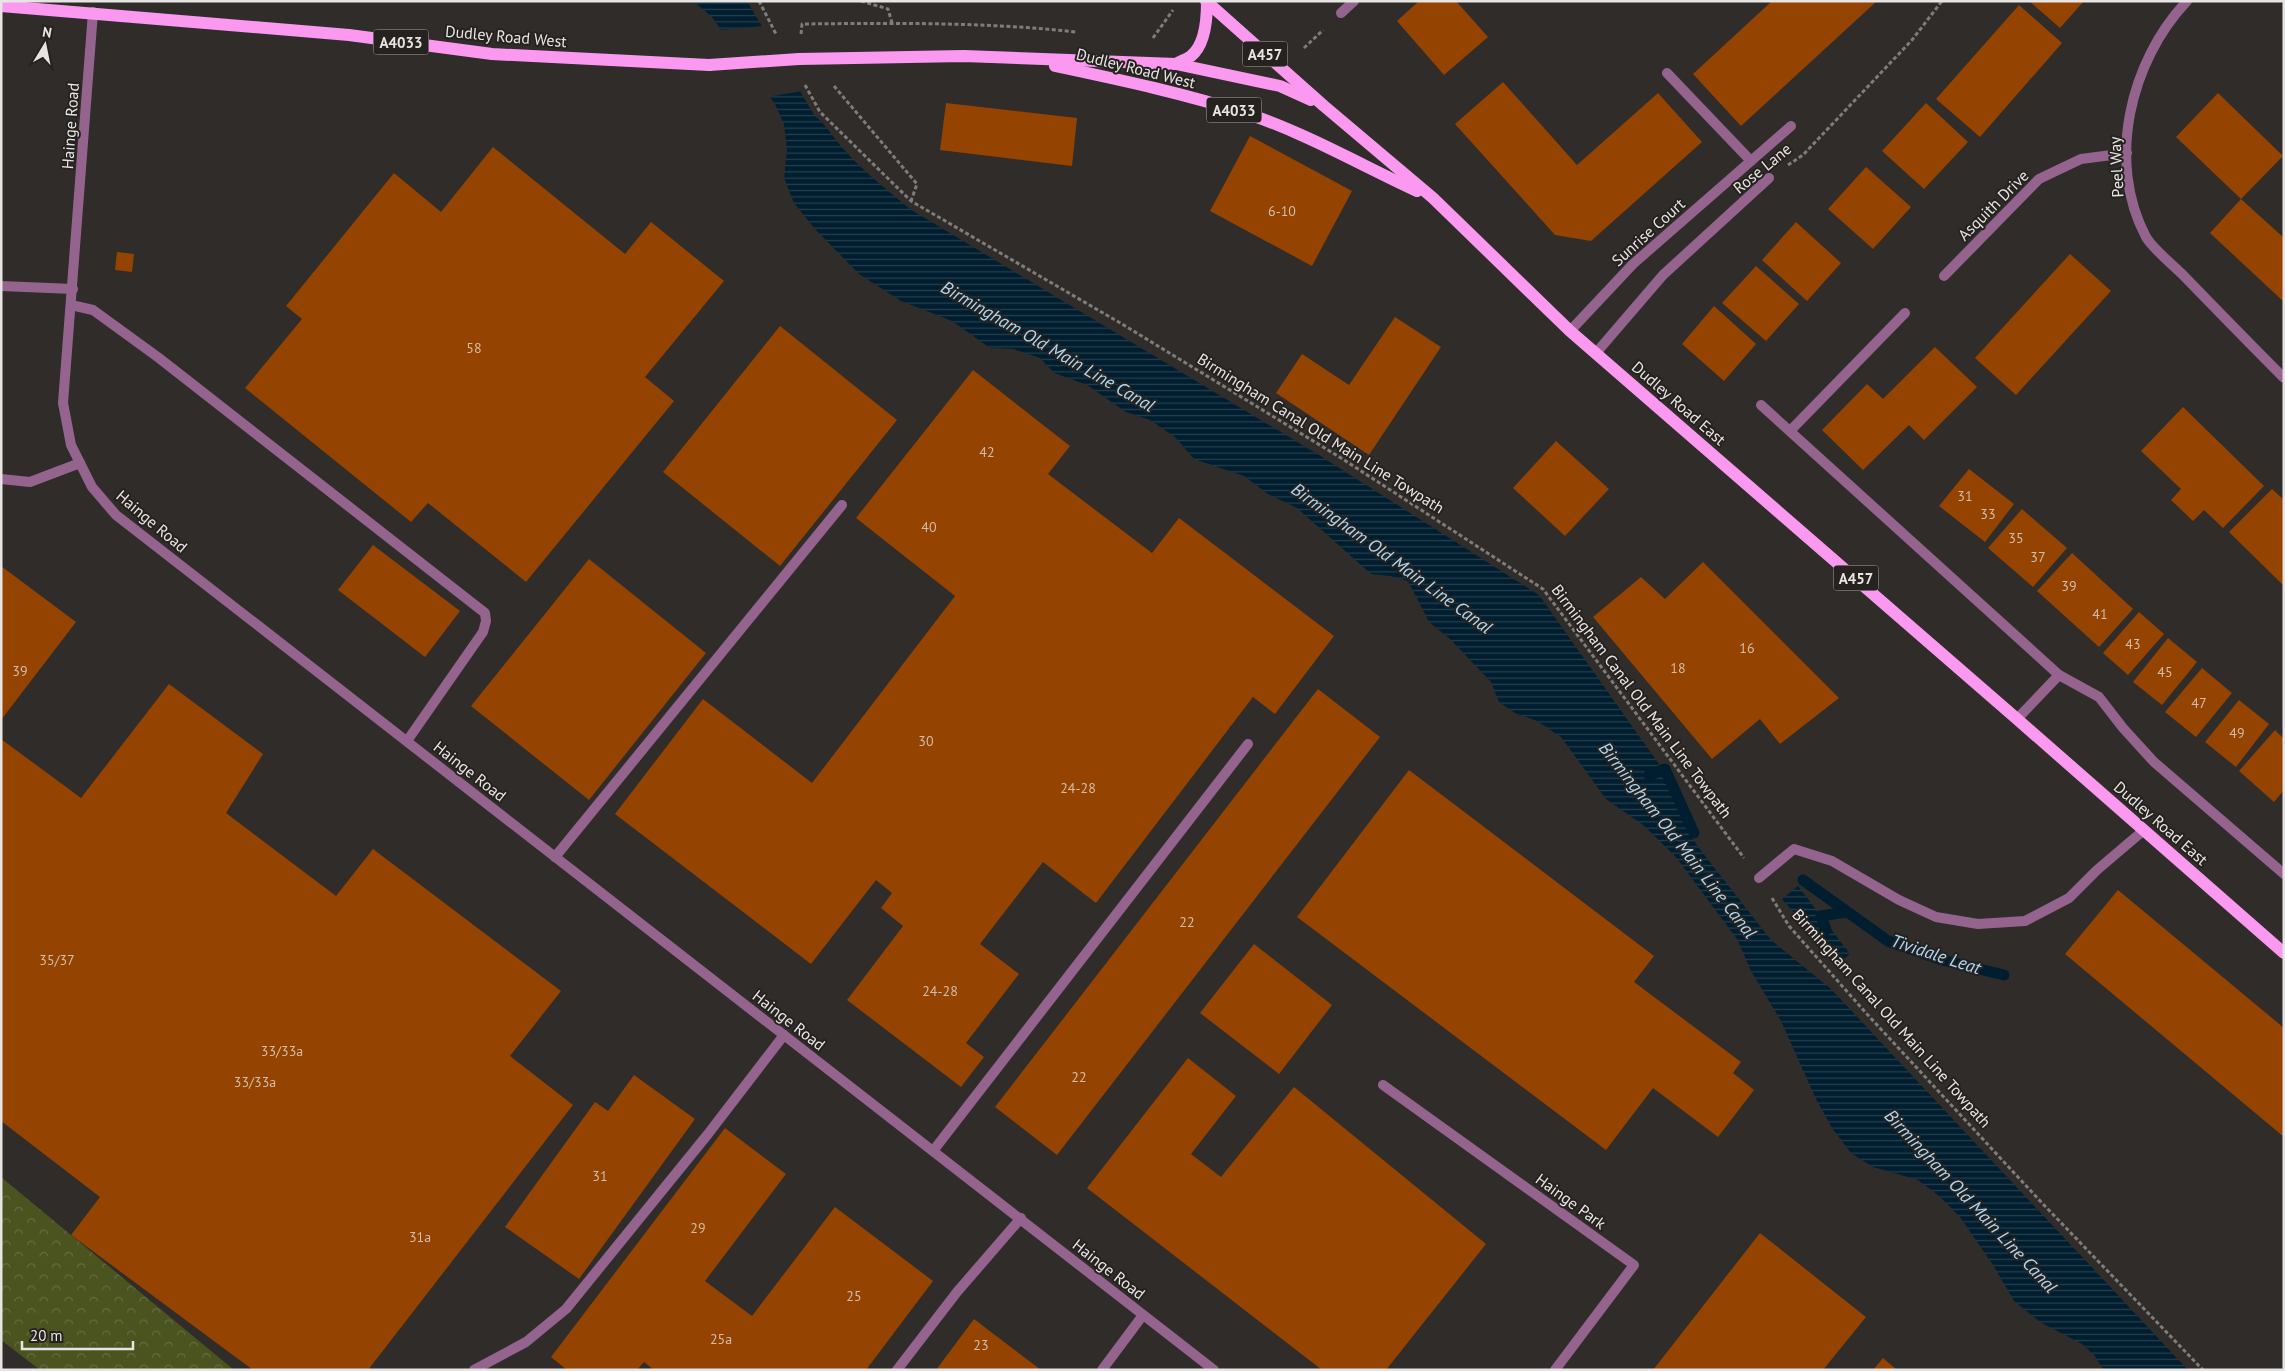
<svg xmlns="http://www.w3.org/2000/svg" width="2285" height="1371" font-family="'PT Sans',sans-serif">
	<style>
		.forest { fill: url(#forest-crowns) }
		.water { fill: url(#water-rules) }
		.pier { fill: #302c2a }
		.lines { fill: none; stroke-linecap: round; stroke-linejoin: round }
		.stream { stroke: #001e2f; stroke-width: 11 }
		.building { fill: #944300 }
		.path { stroke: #7f7c7a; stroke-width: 3; stroke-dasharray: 4 2.5; stroke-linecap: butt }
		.service { stroke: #94648e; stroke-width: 10 }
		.minor { stroke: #94648e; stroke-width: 10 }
		.primary { stroke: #fb99f0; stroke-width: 12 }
		.primary-bridge { stroke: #fb99f0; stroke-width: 12 }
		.labels { text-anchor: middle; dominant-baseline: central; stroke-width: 4; stroke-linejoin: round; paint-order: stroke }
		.number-label { font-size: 14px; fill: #d2bcaa }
		.shield { fill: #262220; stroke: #adaaa8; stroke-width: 1 }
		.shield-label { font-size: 15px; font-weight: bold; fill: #e7e5e3 }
		.street-label { font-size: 16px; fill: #e7e5e3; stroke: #262220 }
		.water-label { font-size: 18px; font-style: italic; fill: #a9d7f5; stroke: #262220 }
	</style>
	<defs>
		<pattern id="forest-crowns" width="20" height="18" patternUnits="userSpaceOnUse" patternTransform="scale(1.25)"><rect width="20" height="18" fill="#4b531f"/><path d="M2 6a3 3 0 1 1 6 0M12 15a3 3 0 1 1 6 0" fill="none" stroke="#656c3f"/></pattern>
		<pattern id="water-rules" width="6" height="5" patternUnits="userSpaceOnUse" patternTransform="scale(1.25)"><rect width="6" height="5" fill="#001e2f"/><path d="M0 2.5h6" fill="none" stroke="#253f4d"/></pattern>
	</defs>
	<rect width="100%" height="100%" fill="#302c2a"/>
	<polygon class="forest" points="1,1177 234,1370 40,1370 1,1340"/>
	<g class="water">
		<path d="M693,1H747L814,115C826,125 830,133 840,145C860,169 886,189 910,209L1319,455L1539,595L1661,767L1692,838L1702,852L1771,940L1831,989L2188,1370H2104L2094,1355L2082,1344L2040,1322L2014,1301L1993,1265L1960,1217L1939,1196L1918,1180L1873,1167L1851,1153L1832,1128L1815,1097L1781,1021L1751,971L1737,939L1675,856L1643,825L1606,799L1561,737L1537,721L1515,713L1499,702L1491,682L1450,639L1429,622L1408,581L1390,576L1371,574L1297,508L1268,494L1244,476L1194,459L1175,437L1150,420L1126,412L1087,385L1054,373L1040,358L1013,349L990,348L952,321L901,301L859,274L815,229L794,203L784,178L787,150L784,124L775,104L711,16Z"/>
		<polygon points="1798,886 1850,954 1839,963 1782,899"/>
	</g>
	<polygon class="pier" points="765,26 803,91 767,97 719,30"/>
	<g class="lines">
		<g class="stream">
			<polyline points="1649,775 1665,769 1694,833"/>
			<polyline points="1803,880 1888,941 1942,960 2004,975"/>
			<polyline points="1826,930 1821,916 1846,912"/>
		</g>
	</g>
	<g class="building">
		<polygon points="1419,1 1456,1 1488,37 1444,75 1397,21"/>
		<polygon points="1772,1 1877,1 1741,126 1693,74"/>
		<polygon points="2029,1 2084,1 2060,28"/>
		<polygon points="2019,5 2062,43 1980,137 1936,99"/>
		<polygon points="1503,82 1577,165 1658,93 1702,142 1591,241 1555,235 1455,124"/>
		<polygon points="2218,93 2283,156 2241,199 2176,137"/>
		<polygon points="946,103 1077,118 1072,166 940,150"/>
		<polygon points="1926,103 1968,142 1924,189 1882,151"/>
		<polygon points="1250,136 1352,191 1312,266 1210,211"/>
		<polygon points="493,147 625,254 651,222 724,281 645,377 674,401 526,582 428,503 411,522 245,388 302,319 286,306 394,173 441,212"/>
		<polygon points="1866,167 1911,207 1873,249 1828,209"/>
		<polygon points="2241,199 2284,238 2284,302 2210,233"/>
		<polygon points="1796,222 1841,263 1807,301 1762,260"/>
		<polygon points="117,252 134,254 132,272 115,270"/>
		<polygon points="2070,254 2111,291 2016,395 1975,358"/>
		<polygon points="1756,266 1799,304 1766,341 1722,303"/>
		<polygon points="1714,306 1756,344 1724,381 1682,344"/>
		<polygon points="1395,317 1441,347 1369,455 1276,393 1302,354 1349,385"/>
		<polygon points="780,326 897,420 780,566 663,472"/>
		<polygon points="1935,347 1977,387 1924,440 1909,425 1863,470 1822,430 1867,384 1883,399"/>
		<polygon points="973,370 1070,446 1048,474 1152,553 1179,518 1334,636 1275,714 1253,697 1096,903 1043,862 980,944 1019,974 966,1043 984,1057 961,1087 847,1000 903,926 881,908 892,893 876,880 811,964 615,814 703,699 812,783 955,596 856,518"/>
		<polygon points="2183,407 2264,486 2223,528 2204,510 2193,521 2171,500 2181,489 2141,451"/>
		<polygon points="1556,441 1609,489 1565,536 1513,488"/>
		<polygon points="1969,469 2014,504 1985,542 1939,506"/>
		<polygon points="2272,489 2284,500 2284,586 2229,532"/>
		<polygon points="2022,509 2067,548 2033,587 1988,548"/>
		<polygon points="373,545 460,611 425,657 338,590"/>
		<polygon points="2072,553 2133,609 2099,647 2037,591"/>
		<polygon points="589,559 706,653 589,800 471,706"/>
		<polygon points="1703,562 1839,698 1780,744 1760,719 1712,759 1593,617 1641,577 1665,599"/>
		<polygon points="1,566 76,622 1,720"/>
		<polygon points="2139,612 2164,634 2128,675 2103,653"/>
		<polygon points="2168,638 2197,662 2162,705 2133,682"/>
		<polygon points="2202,668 2232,693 2196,737 2165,712"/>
		<polygon points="169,684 263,754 226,813 336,896 373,849 561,991 510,1056 573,1105 368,1370 253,1370 71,1235 100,1197 1,1121 1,739 81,798"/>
		<polygon points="1318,689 1380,737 1057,1155 995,1107"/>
		<polygon points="2239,700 2269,724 2236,767 2205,742"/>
		<polygon points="2275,730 2284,739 2284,790 2274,802 2239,771"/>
		<polygon points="1409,770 1654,956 1634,982 1741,1062 1733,1073 1754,1090 1718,1137 1653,1088 1606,1150 1297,917"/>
		<polygon points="2118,890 2284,1028 2284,1137 2065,954"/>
		<polygon points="1254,944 1332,1005 1279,1074 1200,1013"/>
		<polygon points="1188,1058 1236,1096 1191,1154 1221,1177 1294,1087 1486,1244 1386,1370 1322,1370 1087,1188"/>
		<polygon points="634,1075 695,1119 579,1279 505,1227 595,1102 608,1111"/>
		<polygon points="725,1128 786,1174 705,1281 752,1316 835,1207 933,1281 866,1370 654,1370 644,1362 637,1370 567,1370 551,1357"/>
		<polygon points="1760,1233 1866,1317 1823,1370 1653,1370"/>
		<polygon points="974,1319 1041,1370 936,1370"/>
		<polygon points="1883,1358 1897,1370 1873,1370"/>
	</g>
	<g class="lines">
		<g class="path">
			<polyline points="759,1 776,34"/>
			<polyline points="861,1 888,9 892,23"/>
			<path d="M801,34L802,24C894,23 985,22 1076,32"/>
			<polyline points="1153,38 1173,10"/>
			<polyline points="1304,48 1323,30"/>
			<polyline points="805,85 820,112 911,201 1122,324 1341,458 1543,589 1744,858"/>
			<polyline points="834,86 917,184 911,201"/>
			<polyline points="1788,165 1803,155 1912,40 1942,1"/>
			<polyline points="1772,898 1789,926 1866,1013 2042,1203 2203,1370"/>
		</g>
		<g class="service">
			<polyline points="1,286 73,289"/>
			<polyline points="71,305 93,310 159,358 485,613 486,621 483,632 407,741"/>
			<polyline points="1596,353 1663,275 1769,178"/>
			<polyline points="1,479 30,482 80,463"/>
			<polyline points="555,857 842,505"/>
			<polyline points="1759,878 1794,849 1832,861 1899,900 1936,917 1978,924 2025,921 2069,898 2097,870 2144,830"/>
			<polyline points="1383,1085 1634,1265 1555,1370"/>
			<polyline points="933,1151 1248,744"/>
			<polyline points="474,1370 526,1342 566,1309 708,1134 784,1035"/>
			<polyline points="897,1370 957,1292 1021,1218"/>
			<polyline points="1102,1370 1143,1315"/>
		</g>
		<g class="minor">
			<path d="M2187,1C2130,61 2106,162 2146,237C2153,249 2172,264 2183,275C2216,309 2250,344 2284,378"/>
			<polyline points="93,12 63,403 71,445 92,487 116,515 1214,1370"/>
			<polyline points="1341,13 1354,1"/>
			<polyline points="1667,73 1751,161"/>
			<polyline points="1944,276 2039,179 2081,159 2127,153"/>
			<polyline points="1570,331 1633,264 1791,126"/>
			<polyline points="1761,405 2059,675 2099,697 2123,728 2154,762 2284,874"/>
			<polyline points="1790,431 1905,313"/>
			<polyline points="2017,719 2059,675"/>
		</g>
		<g class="primary">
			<polyline points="1206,1 1324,106 1433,198 1570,331 2017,719 2284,953"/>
			<polyline points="1,6 349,35 492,54 709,65"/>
			<polyline points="799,59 964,56 1176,64 1280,86 1311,100"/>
			<path d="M1176,64C1181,61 1187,59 1191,56C1205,45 1207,18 1207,2"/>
			<path d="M1055,66C1121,80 1187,94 1251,115C1307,134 1363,166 1417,191"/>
		</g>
		<polyline class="primary-bridge" points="709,65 799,59"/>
	</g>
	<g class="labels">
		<g class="number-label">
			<text x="1282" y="211">6-10</text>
			<text x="474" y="348">58</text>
			<text x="987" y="452">42</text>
			<text x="1965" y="496">31</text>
			<text x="1988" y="514">33</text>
			<text x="929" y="527">40</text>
			<text x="2016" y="538">35</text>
			<text x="2038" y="557">37</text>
			<text x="2069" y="586">39</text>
			<text x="2100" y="614">41</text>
			<text x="2133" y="644">43</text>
			<text x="1747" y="648">16</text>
			<text x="1678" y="668">18</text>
			<text x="20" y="671">39</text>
			<text x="2165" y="672">45</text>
			<text x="2199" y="703">47</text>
			<text x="2237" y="733">49</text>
			<text x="926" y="741">30</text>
			<text x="1078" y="788">24-28</text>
			<text x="1187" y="922">22</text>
			<text x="57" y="960">35/37</text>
			<text x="940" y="991">24-28</text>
			<text x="282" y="1051">33/33a</text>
			<text x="1079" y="1077">22</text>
			<text x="255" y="1082">33/33a</text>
			<text x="600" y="1176">31</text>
			<text x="698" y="1228">29</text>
			<text x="420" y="1237">31a</text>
			<text x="854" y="1296">25</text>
			<text x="721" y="1339">25a</text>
			<text x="981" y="1345">23</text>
		</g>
		<g class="shield">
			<rect x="373.5" y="29.5" width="55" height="25" rx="4"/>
			<rect x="1242.5" y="41.5" width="45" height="25" rx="4"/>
			<rect x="1206.5" y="97.5" width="55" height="25" rx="4"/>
			<rect x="1833.5" y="565.5" width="45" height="25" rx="4"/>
		</g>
		<g class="shield-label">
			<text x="401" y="42">A4033</text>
			<text x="1265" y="54">A457</text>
			<text x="1234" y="110">A4033</text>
			<text x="1856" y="578">A457</text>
		</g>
		<g class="street-label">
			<text transform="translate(506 36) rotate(5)">Dudley Road West</text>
			<text transform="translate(1136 68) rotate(14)">Dudley Road West</text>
			<text transform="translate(70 126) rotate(-86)">Hainge Road</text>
			<text transform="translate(2116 167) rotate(-93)">Peel Way</text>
			<text transform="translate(1762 168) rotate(-39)">Rose Lane</text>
			<text transform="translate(1993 205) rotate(-45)">Asquith Drive</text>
			<text transform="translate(1648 232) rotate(-42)">Sunrise Court</text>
			<text transform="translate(1679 403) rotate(41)">Dudley Road East</text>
			<text transform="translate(1321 433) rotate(32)">Birmingham Canal Old Main Line Towpath</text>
			<text transform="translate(152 521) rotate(40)">Hainge Road</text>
			<text transform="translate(1642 701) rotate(53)">Birmingham Canal Old Main Line Towpath</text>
			<text transform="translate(470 771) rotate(38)">Hainge Road</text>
			<text transform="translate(2161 823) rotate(41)">Dudley Road East</text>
			<text transform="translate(1892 1018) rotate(48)">Birmingham Canal Old Main Line Towpath</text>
			<text transform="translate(789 1020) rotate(38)">Hainge Road</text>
			<text transform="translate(1571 1201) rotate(36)">Hainge Park</text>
			<text transform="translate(1109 1269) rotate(38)">Hainge Road</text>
		</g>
		<g class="water-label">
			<text transform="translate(1048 346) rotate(30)">Birmingham Old Main Line Canal</text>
			<text transform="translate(1392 558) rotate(36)">Birmingham Old Main Line Canal</text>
			<text transform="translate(1678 840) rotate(52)">Birmingham Old Main Line Canal</text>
			<text transform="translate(1936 954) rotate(18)">Tividale Leat</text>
			<text transform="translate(1971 1201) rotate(47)">Birmingham Old Main Line Canal</text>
		</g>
	</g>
	<rect width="2285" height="1371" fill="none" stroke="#e7e5e3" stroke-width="5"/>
	<g transform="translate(45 45) rotate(10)" stroke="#262220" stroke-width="4" paint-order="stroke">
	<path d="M0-4L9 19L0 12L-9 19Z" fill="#e7e5e3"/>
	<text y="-8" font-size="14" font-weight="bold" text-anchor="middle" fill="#e7e5e3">N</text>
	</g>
	<path d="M22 1341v8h111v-8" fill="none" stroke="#e7e5e3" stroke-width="2.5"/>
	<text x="30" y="1341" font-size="15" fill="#e7e5e3" stroke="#262220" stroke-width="4" paint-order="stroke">20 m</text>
</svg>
